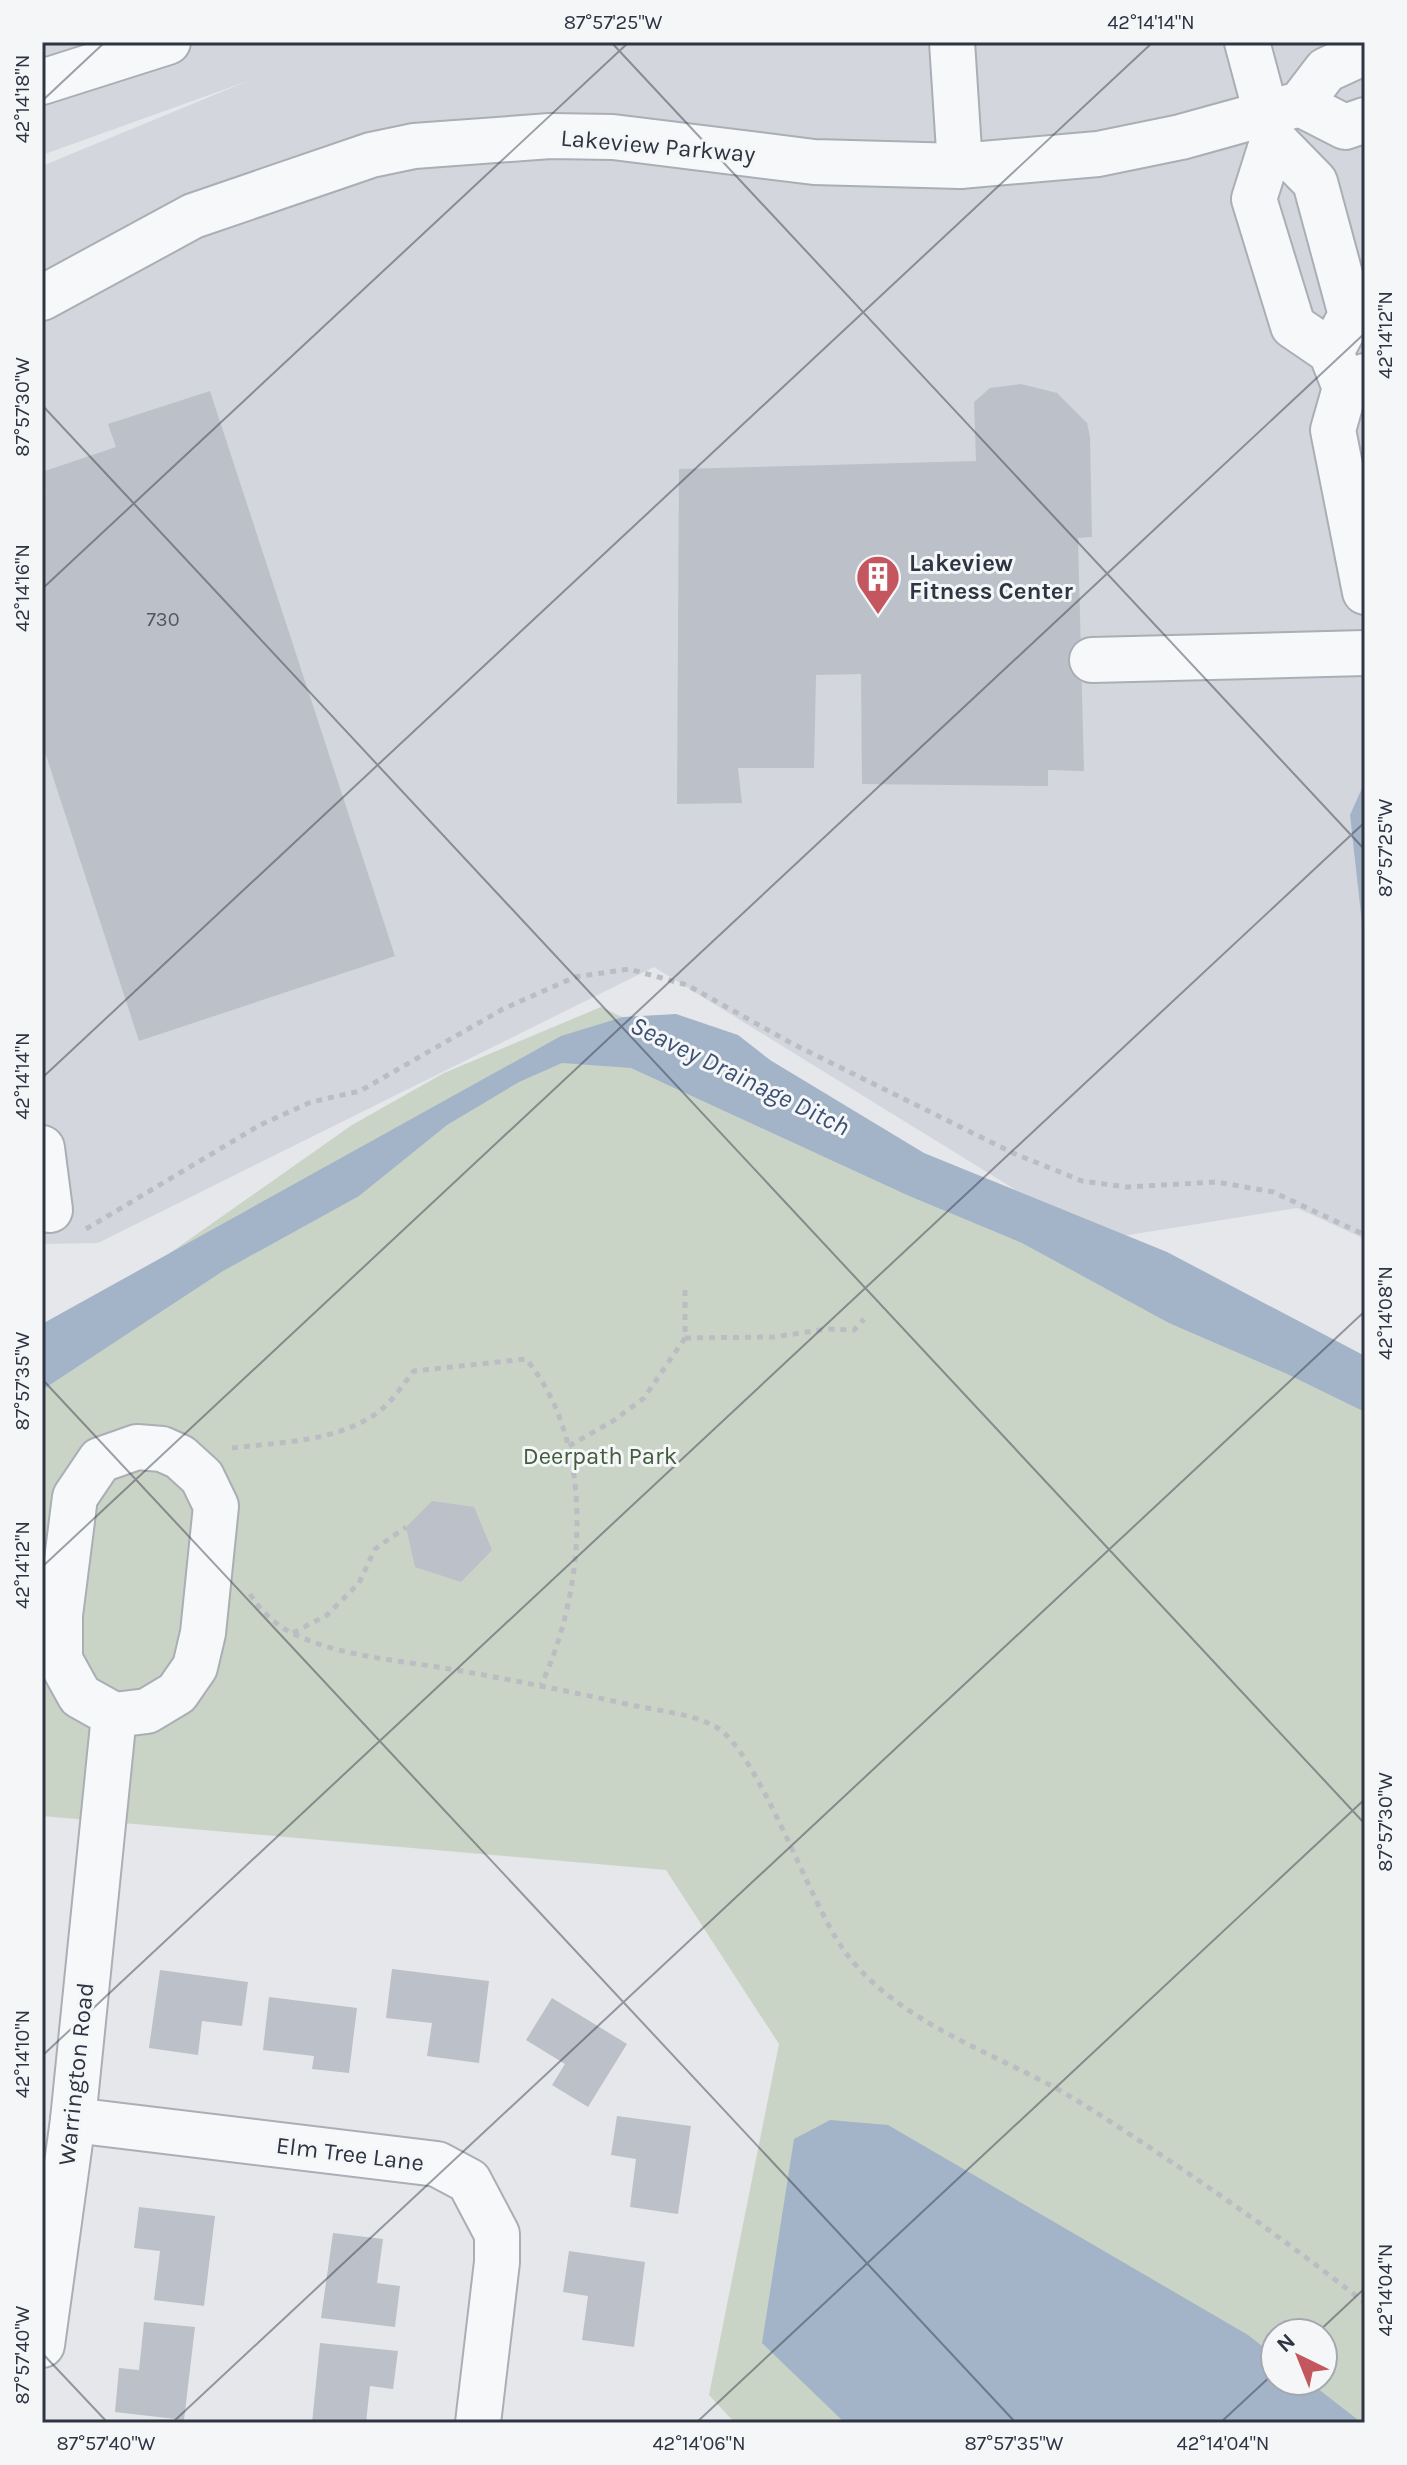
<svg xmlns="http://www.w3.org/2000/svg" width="1407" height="2465" font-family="Karla,sans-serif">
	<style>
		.built { fill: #d3d6dd }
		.green { fill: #c9d4c7; fill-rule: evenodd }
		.water { fill: #a3b3c8 }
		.building { fill: #bcc0c8 }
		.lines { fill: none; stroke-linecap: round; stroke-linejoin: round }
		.minor-casing { stroke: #aaaeb5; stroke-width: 48 }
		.path { stroke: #bbbdc3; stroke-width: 5; stroke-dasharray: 6 6; stroke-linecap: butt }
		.minor { stroke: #f7f8fa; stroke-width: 44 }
		.ticks { fill: none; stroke: #2e3442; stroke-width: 2; stroke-opacity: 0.45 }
		.labels { text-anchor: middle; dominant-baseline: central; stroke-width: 6; stroke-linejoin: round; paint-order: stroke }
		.number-label { font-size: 20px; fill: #525764 }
		.street-label { font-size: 24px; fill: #2e3442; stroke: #f4f6f8 }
		.poi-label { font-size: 24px; font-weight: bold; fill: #2e3442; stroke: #f4f6f8; text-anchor: start }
		.park-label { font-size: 24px; fill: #405d3c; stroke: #f4f6f8 }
		.water-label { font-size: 26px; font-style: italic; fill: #3b5073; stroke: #f4f6f8 }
		.neatline { fill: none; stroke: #2e3442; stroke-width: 3 }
		.ticks-label { font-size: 20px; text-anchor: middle; fill: #2e3442 }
	</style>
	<rect width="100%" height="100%" fill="#e5e7eb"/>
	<polygon class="built" points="42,42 1365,42 1365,1239 1297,1208 1097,1240 654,967 98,1243 42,1244 42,166 248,81 42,155"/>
	<path class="green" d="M601,1007L1365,1371V2423H735L709,2395L779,2044L666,1870L42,1816V1338L99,1303L352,1125L444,1073ZM1275,2333H1323V2381H1275Z"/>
	<g class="water">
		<polygon points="1363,786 1365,787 1365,950 1350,815"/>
		<polygon points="676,1014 738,1035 770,1060 924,1153 1167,1252 1365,1356 1365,1412 1285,1373 1169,1323 1022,1243 907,1195 631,1068 562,1063 519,1082 447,1125 359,1196 223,1271 42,1390 42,1324 561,1036 623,1017"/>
		<polygon points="830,2120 888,2125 1248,2335 1275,2356 1275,2381 1308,2381 1362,2423 845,2423 762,2343 794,2139"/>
	</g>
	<g class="building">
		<polygon points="1021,384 1057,393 1087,423 1090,437 1092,537 1078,538 1084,771 1048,770 1048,786 862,784 861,674 816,675 814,768 738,768 742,803 677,804 679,469 976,461 974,402 990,388"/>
		<polygon points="210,391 395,956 139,1041 42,743 42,494 46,493 42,472 116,447 108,424"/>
		<polygon points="432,1501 474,1507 492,1550 461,1582 415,1567 406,1527"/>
		<polygon points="392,1969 489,1981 479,2063 427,2056 432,2023 386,2018"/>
		<polygon points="160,1970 248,1982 242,2026 202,2021 198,2055 149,2048"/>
		<polygon points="269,1997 357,2008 349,2073 312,2069 314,2056 263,2050"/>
		<polygon points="552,1998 627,2044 588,2107 552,2085 565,2064 526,2040"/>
		<polygon points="617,2116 691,2126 678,2214 630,2207 636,2159 611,2155"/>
		<polygon points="139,2207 215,2216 204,2306 154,2300 160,2251 134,2248"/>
		<polygon points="333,2233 383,2239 377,2283 400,2286 395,2327 321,2318"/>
		<polygon points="569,2251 645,2262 634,2347 582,2340 588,2296 563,2292"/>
		<polygon points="144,2322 195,2327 184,2420 115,2412 119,2368 139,2370"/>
		<polygon points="320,2343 398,2351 393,2389 370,2386 366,2423 312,2423"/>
	</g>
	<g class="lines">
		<g class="minor-casing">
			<g id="minor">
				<polyline points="952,42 960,166"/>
				<polyline points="1247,42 1273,139"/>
				<polyline points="42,82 168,42"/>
				<polyline points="1300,104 1345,127 1365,120"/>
				<polyline points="42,298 193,216 371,155 414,146 550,136 613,137 814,162 960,166 1098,154 1181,137 1300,104 1326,70 1365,52"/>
				<polyline points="1331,352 1351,315 1315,182 1273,139 1254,199 1293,326 1331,352 1345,388 1365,376"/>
				<polyline points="1345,388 1333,430 1365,592"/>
				<polyline points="1092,660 1365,653"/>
				<polyline points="42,1148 50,1210"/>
				<polyline points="73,2120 437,2164 469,2181 497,2234 497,2262 478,2423"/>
				<polyline points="42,2345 73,2120 114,1715 80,1696 60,1660 60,1615 75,1497 100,1460 137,1447 162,1449 180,1457 202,1477 216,1506 203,1633 195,1667 177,1693 147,1711 114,1715"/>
			</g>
		</g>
		<g class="path">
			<polyline points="86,1229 260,1125 311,1102 360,1091 503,1009 575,977 629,969 687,985 793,1044 1013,1153 1082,1181 1127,1187 1217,1182 1273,1192 1365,1235"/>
			<polyline points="685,1338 774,1337 827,1329 854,1330 864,1319"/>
			<polyline points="569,1446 613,1421 644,1398 685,1338 685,1289"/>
			<path d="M232,1448C280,1442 342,1442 382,1409C394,1399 404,1383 414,1371L526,1359C597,1444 586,1590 541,1685"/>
			<path d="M250,1594C261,1611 276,1626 296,1635C341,1656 395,1660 444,1668C509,1679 572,1692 636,1706C661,1711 693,1714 716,1727C758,1751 809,1901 843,1949C899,2027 1003,2054 1081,2103C1179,2165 1274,2231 1365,2303"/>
			<polyline points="293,1633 327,1615 359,1583 375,1549 406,1527"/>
		</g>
		<use href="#minor" class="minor"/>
	</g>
	<path class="ticks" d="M611,42L1365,850M42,101L105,42M42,405L1365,1824M42,589L629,42M42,1078L1153,42M42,1379L1016,2423M42,1567L1365,333M42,2056L1365,822M1317,2333L1365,2288M42,2353L108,2423M172,2423L1365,1311M696,2423L1365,1799M1220,2423L1275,2372"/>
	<defs>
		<g id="building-pin" transform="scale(2.3)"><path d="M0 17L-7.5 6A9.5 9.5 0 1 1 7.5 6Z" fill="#c45660" stroke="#f4f6f8"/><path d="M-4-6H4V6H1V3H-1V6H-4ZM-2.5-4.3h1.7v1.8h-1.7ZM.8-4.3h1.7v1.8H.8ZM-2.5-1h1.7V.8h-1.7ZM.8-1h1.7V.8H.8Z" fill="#fff"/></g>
	</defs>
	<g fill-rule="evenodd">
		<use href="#building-pin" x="878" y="577"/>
	</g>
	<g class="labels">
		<g class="number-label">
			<text x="163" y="619">730</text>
		</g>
		<g class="street-label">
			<text transform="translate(658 146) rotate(5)">Lakeview Parkway</text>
			<text transform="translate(76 2074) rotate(-84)">Warrington Road</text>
			<text transform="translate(350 2154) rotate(7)">Elm Tree Lane</text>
		</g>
		<g class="poi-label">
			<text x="909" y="563">Lakeview<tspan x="909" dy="28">Fitness Center</tspan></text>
		</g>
		<g class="park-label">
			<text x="600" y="1456">Deerpath Park</text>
		</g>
		<g class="water-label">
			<text transform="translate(740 1076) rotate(26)">Seavey Drainage Ditch</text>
		</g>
	</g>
	<rect width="1407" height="2465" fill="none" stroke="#f4f6f8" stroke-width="88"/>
	<g transform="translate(1299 2357) rotate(317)"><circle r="38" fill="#f4f6f8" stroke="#a5a8af" stroke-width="2"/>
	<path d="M0-6L14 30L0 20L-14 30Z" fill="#c45660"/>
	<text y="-12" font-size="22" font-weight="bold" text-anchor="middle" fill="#2e3442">N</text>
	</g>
	<rect x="44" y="44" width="1319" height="2377" class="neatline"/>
	<g class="ticks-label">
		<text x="613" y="29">87°57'25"W</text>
		<text x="1151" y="29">42°14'14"N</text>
		<text transform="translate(22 99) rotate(-90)" y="7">42°14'18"N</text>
		<text transform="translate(1385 335) rotate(-90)" y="7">42°14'12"N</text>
		<text transform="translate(22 407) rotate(-90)" y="7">87°57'30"W</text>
		<text transform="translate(22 588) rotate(-90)" y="7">42°14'16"N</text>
		<text transform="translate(1385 848) rotate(-90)" y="7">87°57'25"W</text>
		<text transform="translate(22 1076) rotate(-90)" y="7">42°14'14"N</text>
		<text transform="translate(1385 1313) rotate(-90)" y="7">42°14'08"N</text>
		<text transform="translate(22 1381) rotate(-90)" y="7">87°57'35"W</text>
		<text transform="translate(22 1565) rotate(-90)" y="7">42°14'12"N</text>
		<text transform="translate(1385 1822) rotate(-90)" y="7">87°57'30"W</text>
		<text transform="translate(22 2054) rotate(-90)" y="7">42°14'10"N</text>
		<text transform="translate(1385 2290) rotate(-90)" y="7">42°14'04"N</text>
		<text transform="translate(22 2355) rotate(-90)" y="7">87°57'40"W</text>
		<text x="106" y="2450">87°57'40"W</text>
		<text x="699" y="2450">42°14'06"N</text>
		<text x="1014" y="2450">87°57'35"W</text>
		<text x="1223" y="2450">42°14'04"N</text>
	</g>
</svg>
